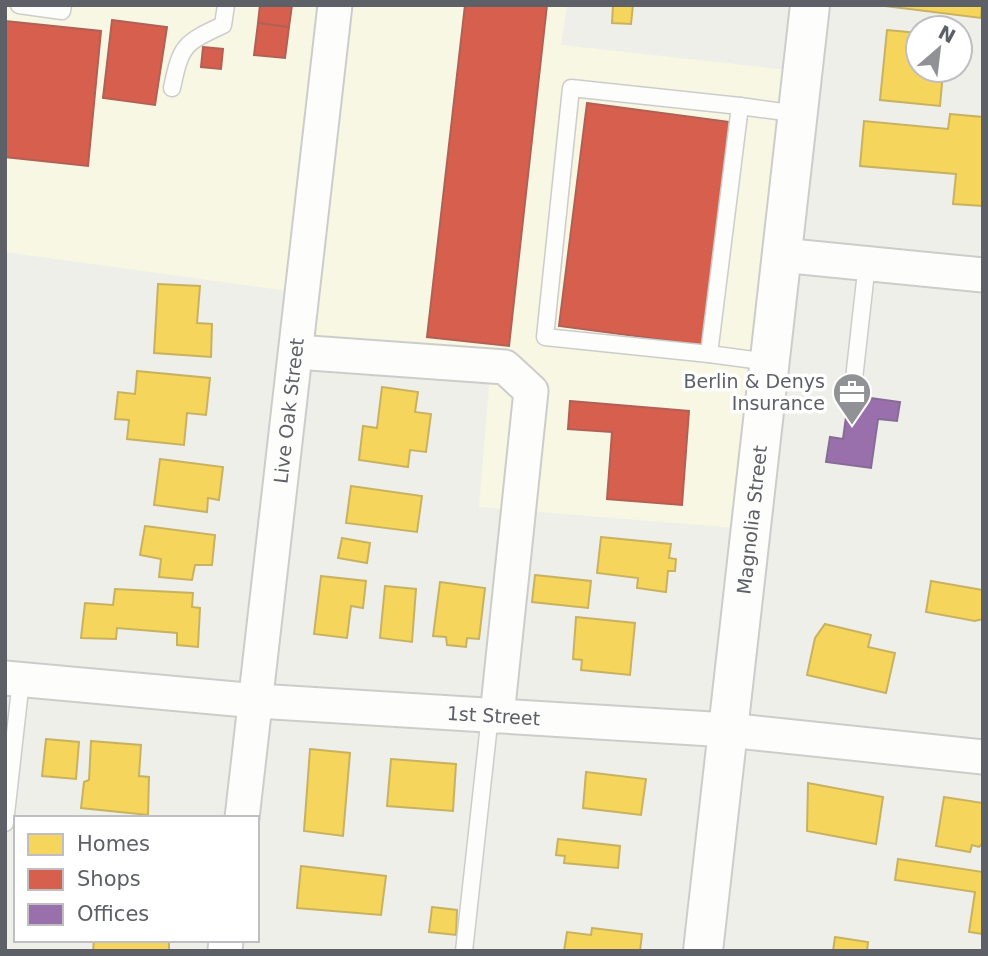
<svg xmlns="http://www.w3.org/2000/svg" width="988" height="956" font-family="'DejaVu Sans',sans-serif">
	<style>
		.commercial { fill: #f8f7e3 }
		.homes { fill: #f6d55c; stroke: #c8b260; stroke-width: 2 }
		.shops { fill: #d6604d; stroke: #b26055; stroke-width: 2 }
		.offices { fill: #9970ab; stroke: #876b97; stroke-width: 2 }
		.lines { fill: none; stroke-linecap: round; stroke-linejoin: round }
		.service-casing { stroke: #cccdcb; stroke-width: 19 }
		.minor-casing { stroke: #cccdcb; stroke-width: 37 }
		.tertiary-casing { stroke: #cccdcb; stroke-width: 42 }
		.service { stroke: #fdfdfc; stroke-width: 16 }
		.minor { stroke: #fdfdfc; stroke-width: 33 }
		.tertiary { stroke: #fdfdfc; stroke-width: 38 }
		.labels { text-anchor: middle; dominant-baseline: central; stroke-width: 7; stroke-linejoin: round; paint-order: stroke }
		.poi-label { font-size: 19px; fill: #5e6068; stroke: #fff; text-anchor: end }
		.street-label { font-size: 19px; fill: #5e6068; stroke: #fff }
	</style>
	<rect width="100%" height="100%" fill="#efefe9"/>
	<g class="commercial">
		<polygon points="5,5 320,5 288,291 5,252"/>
		<polygon points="349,5 567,5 561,45 788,70 736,528 479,507 490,375 309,358"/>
	</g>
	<g class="homes">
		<polygon points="613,5 633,5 631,24 612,23"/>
		<polygon points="877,5 982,5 981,18"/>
		<polygon points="887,30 918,33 918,70 943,72 940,106 880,100"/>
		<polygon points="950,114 983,117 983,206 953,204 956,174 860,166 864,121 948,129"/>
		<polygon points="158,284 200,286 197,323 212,324 211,357 154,353"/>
		<polygon points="137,371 210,378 206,415 187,413 184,445 127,439 129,420 115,419 118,392 135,394"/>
		<polygon points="382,387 418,392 415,412 431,414 426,452 410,450 408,467 359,460 363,426 377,428"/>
		<polygon points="160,459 223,467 219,500 208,498 207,512 154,505"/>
		<polygon points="351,486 422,496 417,532 346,523"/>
		<polygon points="145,526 215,535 212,565 195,565 192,580 159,577 161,559 140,555"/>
		<polygon points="601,537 671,544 669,558 676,559 675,571 668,571 666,592 637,588 638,578 597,573"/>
		<polygon points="342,538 370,543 367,563 338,558"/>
		<polygon points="535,575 591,581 588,608 532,602"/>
		<polygon points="321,576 366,581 363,608 351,606 347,638 314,634"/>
		<polygon points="931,581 983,590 983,619 975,621 926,612"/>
		<polygon points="440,582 485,588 479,639 467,638 466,647 447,645 446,637 433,636"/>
		<polygon points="385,586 416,589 412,642 380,638"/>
		<polygon points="115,589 193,593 192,607 200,608 198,647 177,645 177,633 117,628 116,639 81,638 85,603 113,605"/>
		<polygon points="576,617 635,623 630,675 581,670 582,660 573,659"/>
		<polygon points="825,624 871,635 868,647 895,653 886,693 807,675 815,638"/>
		<polygon points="46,739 79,742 76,779 42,776"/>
		<polygon points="91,741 141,745 139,776 149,777 148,815 81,808 84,782 89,780"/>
		<polygon points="310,749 350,753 343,836 304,831"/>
		<polygon points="391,759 456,764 453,811 387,806"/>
		<polygon points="586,772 646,779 641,815 583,808"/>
		<polygon points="808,783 883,797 876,844 807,831"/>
		<polygon points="944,797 983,803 983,843 979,847 972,845 970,852 936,846"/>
		<polygon points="558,839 620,846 618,868 564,863 565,856 556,855"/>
		<polygon points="898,859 983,872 983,934 969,932 975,892 895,880"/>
		<polygon points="301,866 386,876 381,915 297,908"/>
		<polygon points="432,907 457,910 456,935 429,932"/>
		<polygon points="592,928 642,934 640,951 564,951 567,932 591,935"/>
		<polygon points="835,937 868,942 867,951 833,951"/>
		<polygon points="94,940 169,940 169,951 93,951"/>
	</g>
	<g class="shops">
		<polygon points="260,5 292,5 289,27 258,23"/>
		<polygon points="465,5 547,5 509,346 427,337"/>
		<polygon points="112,20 167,27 155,105 103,98"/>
		<polygon points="5,21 101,31 88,166 5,157"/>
		<polygon points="258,23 289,27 285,58 254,55"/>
		<polygon points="203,47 223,49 221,69 201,67"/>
		<polygon points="587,103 730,122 702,345 559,326"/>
		<polygon points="570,401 689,411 682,505 607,499 612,432 568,429"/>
	</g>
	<polygon class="offices" points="849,395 900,402 897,421 878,419 871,468 826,462 830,437 843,439"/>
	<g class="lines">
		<g class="service-casing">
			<g id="service">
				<polyline points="19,5 62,11 63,5"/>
				<path d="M172,88C181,45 184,43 223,25L226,5"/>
				<polyline points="709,354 545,337 571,88 740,106"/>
				<polyline points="769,362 709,354 740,106 798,114"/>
				<polyline points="854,379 867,263"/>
				<polyline points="5,823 21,680"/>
				<polyline points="464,951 490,715"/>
			</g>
		</g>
		<g class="minor-casing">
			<g id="minor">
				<polyline points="781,255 983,275"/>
				<polyline points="296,352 505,367 531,391 497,716"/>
				<path id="s1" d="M5,678L257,701L728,730L983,757"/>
				<path id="s2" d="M242,818L335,5"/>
				<polyline points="225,951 226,940"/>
			</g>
		</g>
		<g class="tertiary-casing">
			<g id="tertiary">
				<path id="s3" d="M703,951L810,5"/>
			</g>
		</g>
		<use href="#service" class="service"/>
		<use href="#minor" class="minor"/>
		<use href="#tertiary" class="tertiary"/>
	</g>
	<defs>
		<g id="office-pin" transform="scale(2.0125)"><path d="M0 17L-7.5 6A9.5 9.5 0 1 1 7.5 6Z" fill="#919295" stroke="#fff"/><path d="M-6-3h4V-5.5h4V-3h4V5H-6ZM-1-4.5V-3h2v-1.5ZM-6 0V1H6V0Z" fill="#fff"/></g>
	</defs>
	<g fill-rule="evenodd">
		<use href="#office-pin" x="852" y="392"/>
	</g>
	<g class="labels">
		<g class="poi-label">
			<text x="825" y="381">Berlin &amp; Denys<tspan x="825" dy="22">Insurance</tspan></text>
		</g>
		<g class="street-label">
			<text stroke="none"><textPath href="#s2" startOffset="410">Live Oak Street</textPath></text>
			<text stroke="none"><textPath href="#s3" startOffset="434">Magnolia Street</textPath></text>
			<text stroke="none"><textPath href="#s1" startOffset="490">1st Street</textPath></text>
		</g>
	</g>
	<rect width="988" height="956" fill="none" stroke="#5e6068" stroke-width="14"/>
	<rect x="14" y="816" width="245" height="126" fill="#ffffff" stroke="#bfbfc3" stroke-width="2"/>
	<rect x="28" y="834" width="35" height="21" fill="#f6d55c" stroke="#bfbfc3" stroke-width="2"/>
	<text x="77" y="851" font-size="21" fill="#5e6068">Homes</text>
	<rect x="28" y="869" width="35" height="21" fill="#d6604d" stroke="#bfbfc3" stroke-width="2"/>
	<text x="77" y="886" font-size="21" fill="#5e6068">Shops</text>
	<rect x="28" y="904" width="35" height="21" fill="#9970ab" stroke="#bfbfc3" stroke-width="2"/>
	<text x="77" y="921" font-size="21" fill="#5e6068">Offices</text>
	<g transform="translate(939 49) rotate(28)"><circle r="33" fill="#ffffff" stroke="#bfbfc3" stroke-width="2"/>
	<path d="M0-5L12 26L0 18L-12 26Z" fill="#919295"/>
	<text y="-10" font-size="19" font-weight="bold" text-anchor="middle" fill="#5e6068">N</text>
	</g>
</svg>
